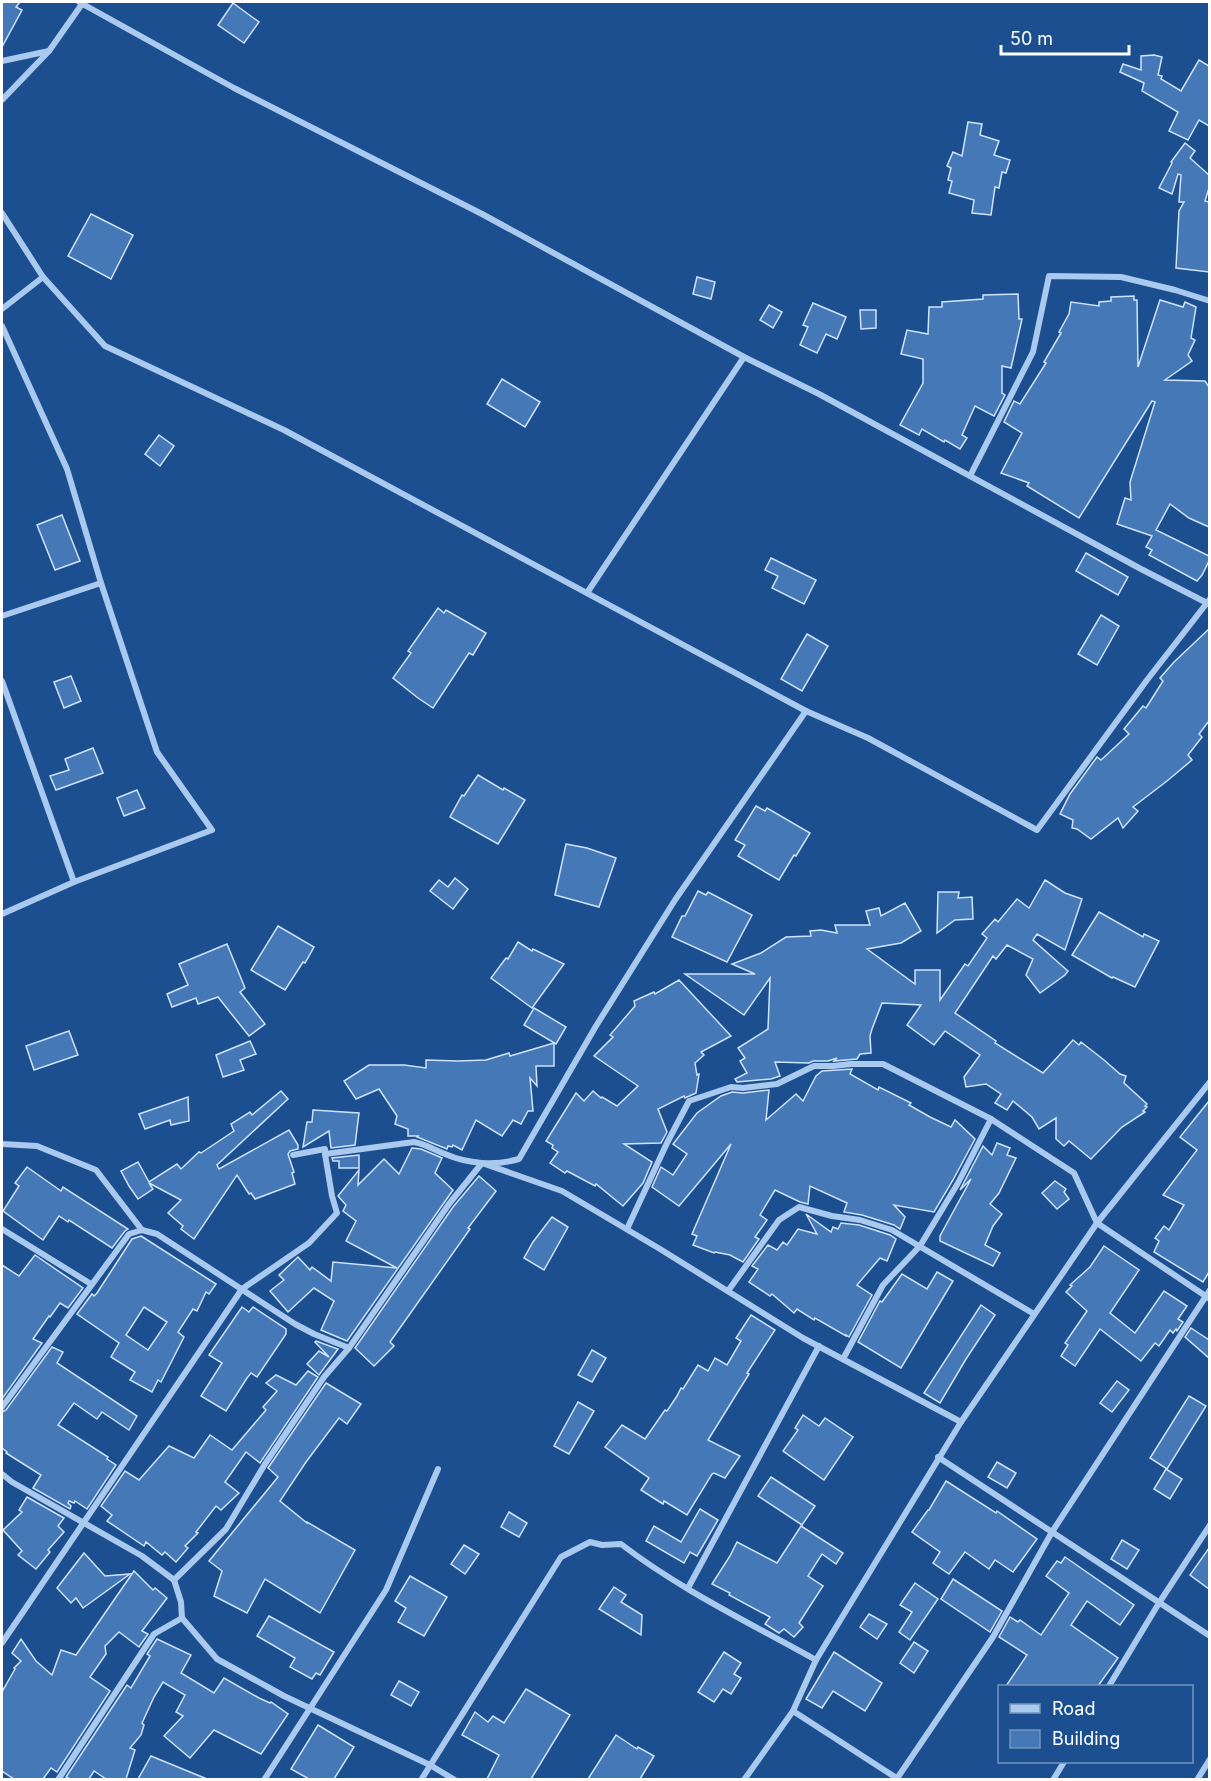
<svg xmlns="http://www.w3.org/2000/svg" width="1211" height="1781" font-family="Inter,sans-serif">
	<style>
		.building { fill: #4478b7; stroke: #cfe3fa; stroke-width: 1.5; fill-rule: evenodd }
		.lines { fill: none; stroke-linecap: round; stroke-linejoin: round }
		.street { stroke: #a9c9ee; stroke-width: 6 }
	</style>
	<rect width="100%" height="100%" fill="#1b4f8f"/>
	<g class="building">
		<polygon points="2,2 20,2 16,7 22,10 2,47"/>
		<polygon points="233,3 259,22 244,43 218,25"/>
		<polygon points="1154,55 1162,57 1158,75 1162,76 1161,79 1181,91 1199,60 1209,66 1209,126 1199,120 1188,140 1169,131 1178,112 1142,91 1144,83 1120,72 1123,64 1141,70 1141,56"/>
		<polygon points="968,122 982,124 980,135 999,141 994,155 1010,160 1006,173 1002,172 999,188 995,187 991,215 972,213 974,200 949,193 952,181 948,180 951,168 947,166 953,152 962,156"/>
		<polygon points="1185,143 1195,151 1190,158 1209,175 1209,188 1205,201 1209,202 1209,272 1176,268 1179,211 1184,202 1179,202 1181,175 1178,174 1172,194 1159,188 1172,163 1171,162"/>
		<polygon points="91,214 133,235 111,279 68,256"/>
		<polygon points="697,277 715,282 711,299 693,294"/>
		<polygon points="1018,294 1019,319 1022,319 1011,368 1002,366 1002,393 1005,395 994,416 975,406 962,435 967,438 960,449 945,440 944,442 922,429 919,435 900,425 923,383 923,359 901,354 907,330 928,334 929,307 942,307 942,302 983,299 983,295"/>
		<polygon points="1134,296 1134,300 1137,300 1138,367 1160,300 1183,307 1185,302 1196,307 1191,338 1195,340 1188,355 1192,361 1165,380 1205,381 1209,387 1209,527 1189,518 1170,504 1156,530 1209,556 1209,561 1202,575 1197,581 1149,555 1152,550 1146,547 1152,536 1117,524 1125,498 1131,500 1130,482 1155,402 1152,401 1079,518 1027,486 1029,483 1001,473 1022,433 1004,422 1014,401 1020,404 1046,363 1044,362 1061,333 1059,332 1069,314 1071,302 1099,306 1099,302 1111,301 1111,297"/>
		<polygon points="813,303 846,317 837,339 826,334 817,353 800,345 808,327 803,325"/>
		<polygon points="769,305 782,312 773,328 760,320"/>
		<polygon points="860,310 876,310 876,328 861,329"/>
		<polygon points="502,379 540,402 525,427 487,404"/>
		<polygon points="159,435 174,446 160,466 145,454"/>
		<polygon points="62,515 80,561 55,570 37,525"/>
		<polygon points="1086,553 1128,577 1118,595 1076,571"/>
		<polygon points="771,558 816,580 804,604 772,588 778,576 765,570"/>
		<polygon points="438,608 444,613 446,610 486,633 473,655 469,653 433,708 418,698 393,678 411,653 408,651"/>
		<polygon points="1101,615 1119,626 1097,665 1078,654"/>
		<polygon points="1209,629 1209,721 1199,734 1202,737 1188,755 1192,760 1167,781 1133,807 1138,811 1123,828 1118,818 1091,839 1077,829 1072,828 1073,820 1060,814 1070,794 1097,757 1101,760 1129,734 1124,729 1143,706 1146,708 1163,681 1160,678 1174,662"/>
		<polygon points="807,634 828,646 802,691 781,679"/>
		<polygon points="71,676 81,701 64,708 54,682"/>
		<polygon points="93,748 103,773 56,790 50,776 69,770 65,759"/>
		<polygon points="478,775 503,790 504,788 525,800 498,844 450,817 462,795 464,796"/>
		<polygon points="137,790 145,808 124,816 117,798"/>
		<polygon points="756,806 765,811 767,808 810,833 796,856 794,855 779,880 738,856 745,845 735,840"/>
		<polygon points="566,844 587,848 616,858 599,907 555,895"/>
		<polygon points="455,878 468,889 453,909 430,891 439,880 448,887"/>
		<polygon points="1045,880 1065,893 1082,899 1065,950 1037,934 1033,940 1068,971 1065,975 1040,993 1026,975 1033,959 1007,945 996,959 993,956 955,1013 996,1041 995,1043 1043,1073 1073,1040 1079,1045 1081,1042 1104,1060 1120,1074 1126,1076 1124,1083 1147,1104 1145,1106 1147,1107 1143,1111 1145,1112 1122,1127 1091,1159 1069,1141 1064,1146 1056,1139 1056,1118 1039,1129 1032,1117 1013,1101 1007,1110 995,1103 1001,1094 986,1084 966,1087 964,1077 980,1055 945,1031 934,1045 907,1025 921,1005 882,1003 872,1029 870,1036 871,1053 860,1054 857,1059 834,1061 837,1058 828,1061 813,1061 809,1063 775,1062 780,1076 771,1079 737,1082 735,1079 747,1073 740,1061 745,1058 738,1048 768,1029 770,978 744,1015 685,974 755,974 732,964 761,953 786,937 811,936 810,931 821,930 837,933 835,925 870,925 866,911 879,908 881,916 905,903 921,931 901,943 867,949 915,984 915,970 940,970 940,1000 965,964 968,966 987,938 982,934 995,919 998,922 1017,899 1029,908"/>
		<polygon points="698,891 706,895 708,892 752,915 727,962 672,937 682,916 685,916"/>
		<polygon points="938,892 959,892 958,898 972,897 973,919 955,920 937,933"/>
		<polygon points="1099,912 1143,937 1144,934 1159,941 1135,987 1113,977 1112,978 1072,955"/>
		<polygon points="278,926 314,947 305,963 303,962 285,990 251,970"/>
		<polygon points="518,942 532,951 533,949 564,964 532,1008 491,978 506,958 508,959"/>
		<polygon points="227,944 245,988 240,992 265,1024 249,1036 218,997 198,1004 196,998 172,1007 167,994 188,985 179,964"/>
		<polygon points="679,980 731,1036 701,1052 704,1055 695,1063 697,1075 699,1074 696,1093 685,1098 684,1096 658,1109 667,1132 661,1143 624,1144 652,1162 643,1183 623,1206 596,1184 595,1186 567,1171 565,1173 550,1163 558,1152 552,1148 553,1145 546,1141 576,1093 584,1101 593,1091 601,1098 602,1097 617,1106 638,1086 594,1056 613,1037 610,1035 635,1006 634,1001 654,992 655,994"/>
		<polygon points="534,1008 566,1027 556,1044 524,1025"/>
		<polygon points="69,1031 78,1055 34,1070 26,1046"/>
		<polygon points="250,1041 256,1054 240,1060 244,1070 223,1077 216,1055"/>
		<polygon points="554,1043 554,1066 536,1066 537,1086 530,1078 533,1111 528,1111 521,1124 513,1120 502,1136 476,1120 462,1150 453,1145 452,1147 448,1146 447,1149 417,1137 418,1136 408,1136 408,1129 395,1124 397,1116 379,1089 356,1099 344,1081 369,1065 404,1065 426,1068 426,1060 458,1061 486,1060 509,1053 510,1056"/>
		<polygon points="852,1069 850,1074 878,1090 879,1087 911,1103 909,1105 930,1117 951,1127 955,1120 975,1139 953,1180 934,1212 894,1205 905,1217 900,1229 894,1225 862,1215 844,1212 847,1203 810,1186 808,1204 800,1202 775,1190 760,1215 767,1220 755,1237 759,1239 743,1262 730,1255 715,1252 714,1253 693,1245 697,1236 692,1234 731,1144 679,1206 652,1187 661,1167 673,1175 687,1154 673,1144 697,1113 721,1096 732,1092 743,1093 769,1090 766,1120 796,1094 803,1101 816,1076 822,1071"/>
		<polygon points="281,1091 288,1099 217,1165 219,1169 289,1130 298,1145 298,1149 290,1151 288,1154 294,1172 292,1173 295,1184 255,1199 251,1193 249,1194 237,1175 194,1239 181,1229 183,1226 168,1213 181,1200 149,1183 153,1189 138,1199 129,1186 121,1171 138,1162 149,1182 177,1164 181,1169 199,1152 201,1153 234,1131 231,1124 250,1112 252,1115"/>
		<polygon points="188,1097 189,1121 171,1125 170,1120 145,1129 139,1114"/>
		<polygon points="1209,1101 1209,1272 1203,1282 1154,1252 1159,1241 1155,1238 1164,1226 1169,1230 1184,1205 1163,1195 1197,1150 1180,1137"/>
		<polygon points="313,1110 359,1113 355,1145 331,1148 329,1131 303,1147 307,1122 312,1122"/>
		<polygon points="997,1143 1010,1148 1007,1155 1016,1158 999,1193 990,1204 1002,1214 993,1226 985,1245 1000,1253 993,1266 940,1241 940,1236 971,1179 960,1190 983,1146 992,1155"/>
		<polygon points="412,1148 421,1149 442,1158 435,1173 453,1190 347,1341 321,1330 334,1301 314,1288 288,1312 270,1291 284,1280 279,1275 298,1257 310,1270 312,1267 331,1281 333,1262 397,1268 346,1241 356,1221 343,1211 346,1205 338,1196 359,1170 358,1185 384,1159 399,1174"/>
		<polygon points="359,1155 359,1168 339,1168 339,1161 333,1161 332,1158"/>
		<polygon points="27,1167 61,1191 63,1187 128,1229 125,1231 112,1248 69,1220 68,1222 59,1216 43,1240 3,1211 19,1186 15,1183"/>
		<polygon points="479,1176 496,1191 468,1228 470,1229 390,1342 394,1346 374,1366 355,1348 453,1207"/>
		<polygon points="1055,1181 1066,1189 1064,1192 1069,1199 1057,1209 1042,1193"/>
		<polygon points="806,1214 831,1232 833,1227 838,1229 841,1223 859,1225 890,1235 896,1239 887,1261 880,1258 857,1285 872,1295 849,1337 846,1335 846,1336 815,1318 814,1320 797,1309 794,1313 772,1294 770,1296 749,1282 758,1269 752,1266 768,1245 777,1250 783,1242 787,1245 798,1229 817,1234"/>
		<polygon points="552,1217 568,1227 544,1270 524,1258 533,1242"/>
		<path d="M141,1236L216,1284L209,1294L206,1292L197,1311L193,1309L178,1332L184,1337L161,1382L158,1380L152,1392L130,1380L135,1372L111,1357L119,1343L77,1314L92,1294L94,1296L97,1293L132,1239ZM144,1307L167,1322L148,1350L126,1335Z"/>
		<polygon points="1104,1246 1139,1270 1110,1313 1135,1333 1164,1291 1187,1306 1178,1319 1183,1322 1177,1331 1176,1329 1173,1333 1170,1330 1159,1346 1155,1343 1141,1361 1100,1329 1075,1366 1061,1356 1068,1345 1065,1343 1087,1311 1066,1292 1072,1286 1070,1285 1090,1267"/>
		<polygon points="35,1255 83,1288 68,1308 60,1303 50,1317 49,1316 33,1339 42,1343 2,1399 2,1265 19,1276"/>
		<polygon points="937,1272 953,1281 901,1368 858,1342 880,1301 882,1302 902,1274 927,1289"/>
		<polygon points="981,1305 995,1315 966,1359 940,1403 924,1393"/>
		<polygon points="242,1307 249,1312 253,1307 286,1329 286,1334 257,1377 251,1373 247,1378 226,1411 201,1396 222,1363 209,1355"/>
		<polygon points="751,1315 775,1330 747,1373 749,1374 708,1440 740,1456 725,1478 714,1473 712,1474 687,1515 664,1501 663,1504 641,1490 649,1478 605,1447 622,1425 645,1439 665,1410 667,1411 677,1396 681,1388 683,1389 698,1365 708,1371 715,1358 727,1365 741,1341 736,1338"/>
		<polygon points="1191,1328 1209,1340 1209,1358 1185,1337"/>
		<polygon points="316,1341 338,1349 319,1375 307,1364 319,1351 329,1357 315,1342"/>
		<polygon points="52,1347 63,1352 57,1363 137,1416 129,1430 102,1412 97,1419 74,1403 58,1425 108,1457 107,1459 116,1465 87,1509 75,1501 74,1503 69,1501 68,1503 71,1506 70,1509 33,1488 41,1475 6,1453 7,1452 2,1448 2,1412 6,1410"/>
		<polygon points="592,1350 606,1358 592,1382 578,1375"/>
		<polygon points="308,1371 318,1377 260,1463 246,1452 225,1482 239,1493 221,1510 216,1506 196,1532 198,1533 185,1546 188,1548 176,1562 165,1552 162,1555 146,1542 144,1546 107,1521 112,1515 101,1506 125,1471 139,1480 169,1446 194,1458 210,1435 232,1450 266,1410 263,1407 277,1391 266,1383 276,1375 296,1385"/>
		<polygon points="1117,1381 1129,1390 1112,1412 1100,1403"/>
		<polygon points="326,1383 361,1404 347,1424 339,1418 306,1462 280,1501 307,1523 307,1522 355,1550 320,1613 265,1579 247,1613 214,1596 222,1571 209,1561 278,1477 268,1468"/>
		<polygon points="1189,1396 1206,1406 1167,1469 1150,1458"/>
		<polygon points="578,1402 594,1411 569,1454 554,1446"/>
		<polygon points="803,1415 819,1426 825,1418 853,1437 824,1480 783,1451 798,1430 795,1428"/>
		<polygon points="997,1462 1016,1473 1007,1488 988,1477"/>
		<polygon points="1166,1469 1182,1479 1170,1499 1154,1489"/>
		<polygon points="771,1477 815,1506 802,1525 758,1496"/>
		<polygon points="946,1481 996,1513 997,1511 1037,1539 1013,1572 995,1560 989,1569 965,1552 949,1574 933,1563 940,1552 912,1532 928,1510 929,1510"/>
		<polygon points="27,1497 64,1518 58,1526 64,1532 48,1550 50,1552 36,1569 18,1555 22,1551 3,1530 22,1512 19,1510"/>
		<polygon points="700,1509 718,1520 697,1556 690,1552 684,1563 646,1541 654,1526 681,1542"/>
		<polygon points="509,1512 527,1523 519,1537 501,1527"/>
		<polygon points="801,1526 843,1553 836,1564 822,1554 808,1576 823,1586 799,1623 803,1627 794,1637 784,1629 779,1633 765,1624 770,1617 729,1595 730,1593 712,1584 730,1556 737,1542 777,1563"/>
		<polygon points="1122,1540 1139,1550 1127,1569 1111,1559"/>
		<polygon points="464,1545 479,1554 465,1574 451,1564"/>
		<polygon points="1209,1548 1209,1589 1190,1575"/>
		<polygon points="84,1553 105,1576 130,1574 83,1608 76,1598 71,1603 57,1588"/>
		<polygon points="1065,1557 1134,1605 1120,1625 1087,1601 1071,1625 1118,1658 1098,1686 1006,1686 1027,1655 999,1637 1010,1617 1018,1622 1020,1620 1041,1635 1069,1593 1046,1576 1057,1561 1061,1563"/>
		<polygon points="134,1571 153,1590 155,1588 167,1598 142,1631 148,1634 139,1647 119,1632 105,1646 106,1654 90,1677 110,1691 57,1772 51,1768 43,1779 14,1779 2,1771 2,1692 15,1669 14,1668 21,1661 12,1653 21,1639 36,1661 52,1675 61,1650 76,1655"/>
		<polygon points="410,1576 447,1597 424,1636 398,1622 406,1608 395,1601"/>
		<polygon points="953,1579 1002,1611 990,1632 941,1599"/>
		<polygon points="915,1583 938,1599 910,1640 899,1632 912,1612 900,1605"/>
		<polygon points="614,1587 626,1595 621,1602 642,1615 641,1635 599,1609"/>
		<polygon points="869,1614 887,1624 877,1639 860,1627"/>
		<polygon points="269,1616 334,1652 320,1675 316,1673 312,1679 290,1667 295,1658 257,1636"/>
		<polygon points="157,1639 191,1655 181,1673 214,1693 224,1678 259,1698 270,1703 271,1702 288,1714 261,1754 214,1730 190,1758 164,1736 183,1716 176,1712 185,1695 163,1682 154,1697 142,1723 144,1725 141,1735 130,1748 135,1750 126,1779 106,1779 94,1771 89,1779 70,1779 66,1777 125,1688 127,1685 131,1688 150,1656 147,1654"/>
		<polygon points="914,1642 928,1651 914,1673 900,1663"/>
		<polygon points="724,1652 741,1663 734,1674 741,1678 731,1694 723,1689 714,1702 698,1692"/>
		<polygon points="834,1652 882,1683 865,1711 833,1691 822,1708 806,1699"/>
		<polygon points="399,1681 419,1692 411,1706 391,1695"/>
		<polygon points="526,1689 570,1715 531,1779 487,1779 499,1755 462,1735 475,1712 488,1722 493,1716 504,1723"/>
		<polygon points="318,1725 354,1747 334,1779 309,1779 291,1769"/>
		<polygon points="616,1735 637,1749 638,1747 654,1756 640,1779 588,1779"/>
		<polygon points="151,1756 207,1779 138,1779"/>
	</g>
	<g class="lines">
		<g class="street">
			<polyline points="79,2 234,88 482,214 744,357 819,394 1141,569 1209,604"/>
			<polyline points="2,61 49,51 82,4"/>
			<polyline points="2,100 49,51"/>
			<polyline points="2,213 43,277 105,346 284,430 806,711"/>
			<polyline points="2,309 43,277"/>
			<polyline points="2,326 67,469 101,583 157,752 212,830 74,882 2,914"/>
			<polyline points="970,476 1033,352 1049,276 1121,277 1175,290 1210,301"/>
			<polyline points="587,593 744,357"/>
			<polyline points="2,616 101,583"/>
			<polyline points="2,681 74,882"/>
			<polyline points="2,1144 37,1146 96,1170 142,1230"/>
			<path d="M293,1155L325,1149V1154L414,1142C428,1145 432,1149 445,1154C468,1164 495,1166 519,1159L596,1026L675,900L806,711L868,738L1037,830L1147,680L1210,599"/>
			<polyline points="2,1229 91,1284"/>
			<polyline points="627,1229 667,1143 689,1101 731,1087 743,1088 777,1084 814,1066 833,1066 851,1064 883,1064 991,1119 1074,1173 1097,1223 1210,1299"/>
			<polyline points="728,1291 779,1220 799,1207 832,1216 860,1220 892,1230 1034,1314"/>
			<polyline points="843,1359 883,1285 920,1246 958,1183 991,1119"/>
			<polyline points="2,1407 129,1234 142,1230 157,1234 295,1324 314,1334 349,1348"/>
			<polyline points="938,1457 1210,1636"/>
			<polyline points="2,1474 12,1482 142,1556 174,1580 181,1602 182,1618 154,1634 58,1780"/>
			<polyline points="174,1580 226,1529 265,1464 324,1377 349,1348 449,1204 482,1163 562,1191 660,1249 803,1338 961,1422"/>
			<polyline points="688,1588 819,1346"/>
			<polyline points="182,1618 217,1659 284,1696 430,1765 455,1780"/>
			<polyline points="2,1643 242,1289 309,1243 337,1213 332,1196 325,1154"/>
			<polyline points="1109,1686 1159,1603 1210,1525"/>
			<polyline points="793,1711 898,1779"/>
			<polyline points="264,1780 386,1590 438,1469"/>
			<path d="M421,1780L561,1557L590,1542L602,1545L621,1544C679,1589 752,1624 816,1660"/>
			<polyline points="744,1780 793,1711 816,1660 961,1422 1097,1223 1210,1082"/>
			<polyline points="896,1780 993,1637 1052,1532 1210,1290"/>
			<polyline points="1053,1780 1064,1762"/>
			<polyline points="1197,1780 1210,1759"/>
		</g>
	</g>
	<rect width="1211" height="1781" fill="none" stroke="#ffffff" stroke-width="6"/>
	<rect x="998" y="1685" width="195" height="78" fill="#1b4f8f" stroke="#7695bc" stroke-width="1.5"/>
	<rect x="1010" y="1704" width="30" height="9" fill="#a9c9ee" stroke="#7695bc" stroke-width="1.5"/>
	<text x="1052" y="1715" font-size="18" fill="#ffffff">Road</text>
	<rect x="1010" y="1730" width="30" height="18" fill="#4478b7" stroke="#7695bc" stroke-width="1.5"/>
	<text x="1052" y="1745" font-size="18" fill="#ffffff">Building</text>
	<path d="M1001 45v9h128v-9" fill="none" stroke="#ffffff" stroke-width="3"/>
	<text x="1010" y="45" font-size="18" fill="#ffffff" stroke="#1b4f8f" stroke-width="4.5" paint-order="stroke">50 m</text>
</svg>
